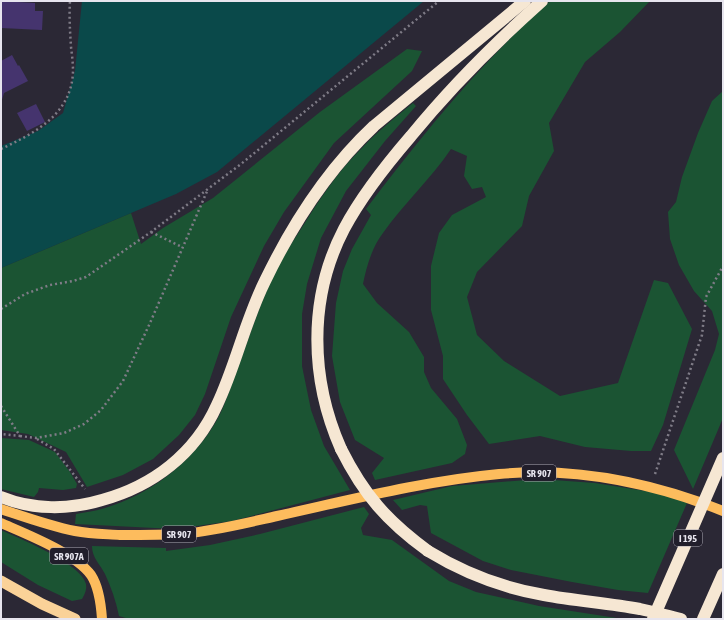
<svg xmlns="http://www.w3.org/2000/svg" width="724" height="620" font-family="'Asap Condensed',sans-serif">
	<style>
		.green { fill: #1b5433 }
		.water { fill: #0a494a }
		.building { fill: #45346e }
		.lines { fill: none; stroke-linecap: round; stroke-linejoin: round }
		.path { stroke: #7f7c87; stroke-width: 2.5; stroke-dasharray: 2 3; stroke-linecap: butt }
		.primary { stroke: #fdbc5d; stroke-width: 10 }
		.trunk { stroke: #fad298; stroke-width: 11 }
		.motorway { stroke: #f6e7d3; stroke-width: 12 }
		.motorway-bridge { stroke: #f6e7d3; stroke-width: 12 }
		.labels { text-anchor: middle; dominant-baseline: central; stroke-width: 3; stroke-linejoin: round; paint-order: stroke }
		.shield { fill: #211e2b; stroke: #aca9b4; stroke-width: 1 }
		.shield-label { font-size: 10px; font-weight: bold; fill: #e7e5ee }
	</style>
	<rect width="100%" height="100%" fill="#2b2835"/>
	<g class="green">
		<path d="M550,1H650L620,32L585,62L549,123L554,151L529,196L522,226L477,272L467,297L477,335L504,361L560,396L618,383L654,280L668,283L692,329L663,425L651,451H631L585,447L540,436L489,444L467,415L443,379V356L431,310V266L439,233L452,215L486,197L482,187L472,189L464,176L467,156L451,149C431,179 404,203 383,233C372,247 366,268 363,284L377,303L409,332L424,357V372L431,388L457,419L467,445L465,454L452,463L375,480L372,473L384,458L355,440L340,402L332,356L336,303L343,271L352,249L371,215L366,209C422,135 481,62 550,1Z"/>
		<polygon points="407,49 422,51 412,71 334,143 284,212 264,246 231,317 205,394 195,415 179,435 153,459 123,475 87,487 66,452 28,434 1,430 1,268 131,213 141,244 163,228 213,198 320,112"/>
		<polygon points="723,91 723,418 693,489 674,450 715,350 719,334 712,311 694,291 679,265 670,239 668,212 676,202 682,177 698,133 712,101"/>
		<path d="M413,103L416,106L385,141L346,191L321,238L307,284L302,314V366L311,410L324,446L350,490L232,521L175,529L75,524L76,514C85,512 96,511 105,508C149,495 190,464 214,425C223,411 228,394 234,378C247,344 258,309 273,276C281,260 291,244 301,229C319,200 338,171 363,147C378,131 396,117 413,103Z"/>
		<polygon points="1,438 29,440 55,452 70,472 77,484 76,488 63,490 39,488 38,492 34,497 1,489"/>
		<polygon points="539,479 595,483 664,494 687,503 648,593 618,590 572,582 511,570 483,561 431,533 427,506 420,505 402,510 393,500 452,486"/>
		<path d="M364,507L369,514L361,528L363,535L392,540L449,581L476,592L539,606L623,619H129L119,616C116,601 111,587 105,574C100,564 92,558 92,546L166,548V551L210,545L260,534Z"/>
		<path d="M1,530C20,539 81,563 86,584C87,589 85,594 82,599L72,601L38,585L1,562Z"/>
	</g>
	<polygon class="water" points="82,1 424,1 217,172 176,194 1,268 1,146 38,131 63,113 75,71"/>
	<g class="building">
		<polygon points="1,1 35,3 35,11 43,11 42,30 1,28"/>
		<polygon points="12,55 18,66 19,65 28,81 4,93 1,103 1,61"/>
		<polygon points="36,104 45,122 27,131 17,113"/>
	</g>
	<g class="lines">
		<g class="path">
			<path d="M1,149C35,133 72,114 73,71C73,63 72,55 71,47C70,31 69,16 70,1"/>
			<polyline points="151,232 182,247"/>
			<polyline points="1,309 25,294 50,285 73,281 86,277 151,232 241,164 439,1"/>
			<polyline points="1,406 20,436 1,434"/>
			<polyline points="20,436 36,438 64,433 84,424 101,410 123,381 150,323 208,189"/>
			<polyline points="37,439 54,449 85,489"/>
			<polyline points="655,474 702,335 706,297 723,266"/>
		</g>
		<g class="primary">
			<path d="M1,509C25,517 50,526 75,531C90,534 105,534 120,535C140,535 162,535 182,534C214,531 246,523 277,516C350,500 424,481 499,474C577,467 650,482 723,511"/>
			<path d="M1,523C26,534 75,553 91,575C99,587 101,604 102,619"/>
		</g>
		<polyline class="trunk" points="1,581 42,604 75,619"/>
		<g class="motorway">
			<path d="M341,449C310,379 308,298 344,229C362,195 386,165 411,136C451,87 495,43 542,1"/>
			<path d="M1,497C33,510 69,510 102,500C153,486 195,454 217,405C236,365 245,321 265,281C293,223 327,170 374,126L525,1"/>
			<path d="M428,551C464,573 503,588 544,595C576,601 608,603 640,609C654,612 668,616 681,619"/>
			<polyline points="703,619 723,574"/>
		</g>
		<g class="motorway-bridge">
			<path d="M341,449C364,495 387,521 428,551"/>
			<polyline points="653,619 723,458"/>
		</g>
	</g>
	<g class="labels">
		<g class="shield">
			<rect x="522" y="465" width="34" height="16" rx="3"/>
			<rect x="162" y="526" width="34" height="16" rx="3"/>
			<rect x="674" y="530" width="28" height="16" rx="3"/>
			<rect x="50" y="548" width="38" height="16" rx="3"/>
		</g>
		<g class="shield-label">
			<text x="539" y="473">SR 907</text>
			<text x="179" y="534">SR 907</text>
			<text x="688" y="538">I 195</text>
			<text x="69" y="556">SR 907A</text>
		</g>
	</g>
	<rect width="724" height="620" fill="none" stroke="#e7e5ee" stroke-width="4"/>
</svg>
